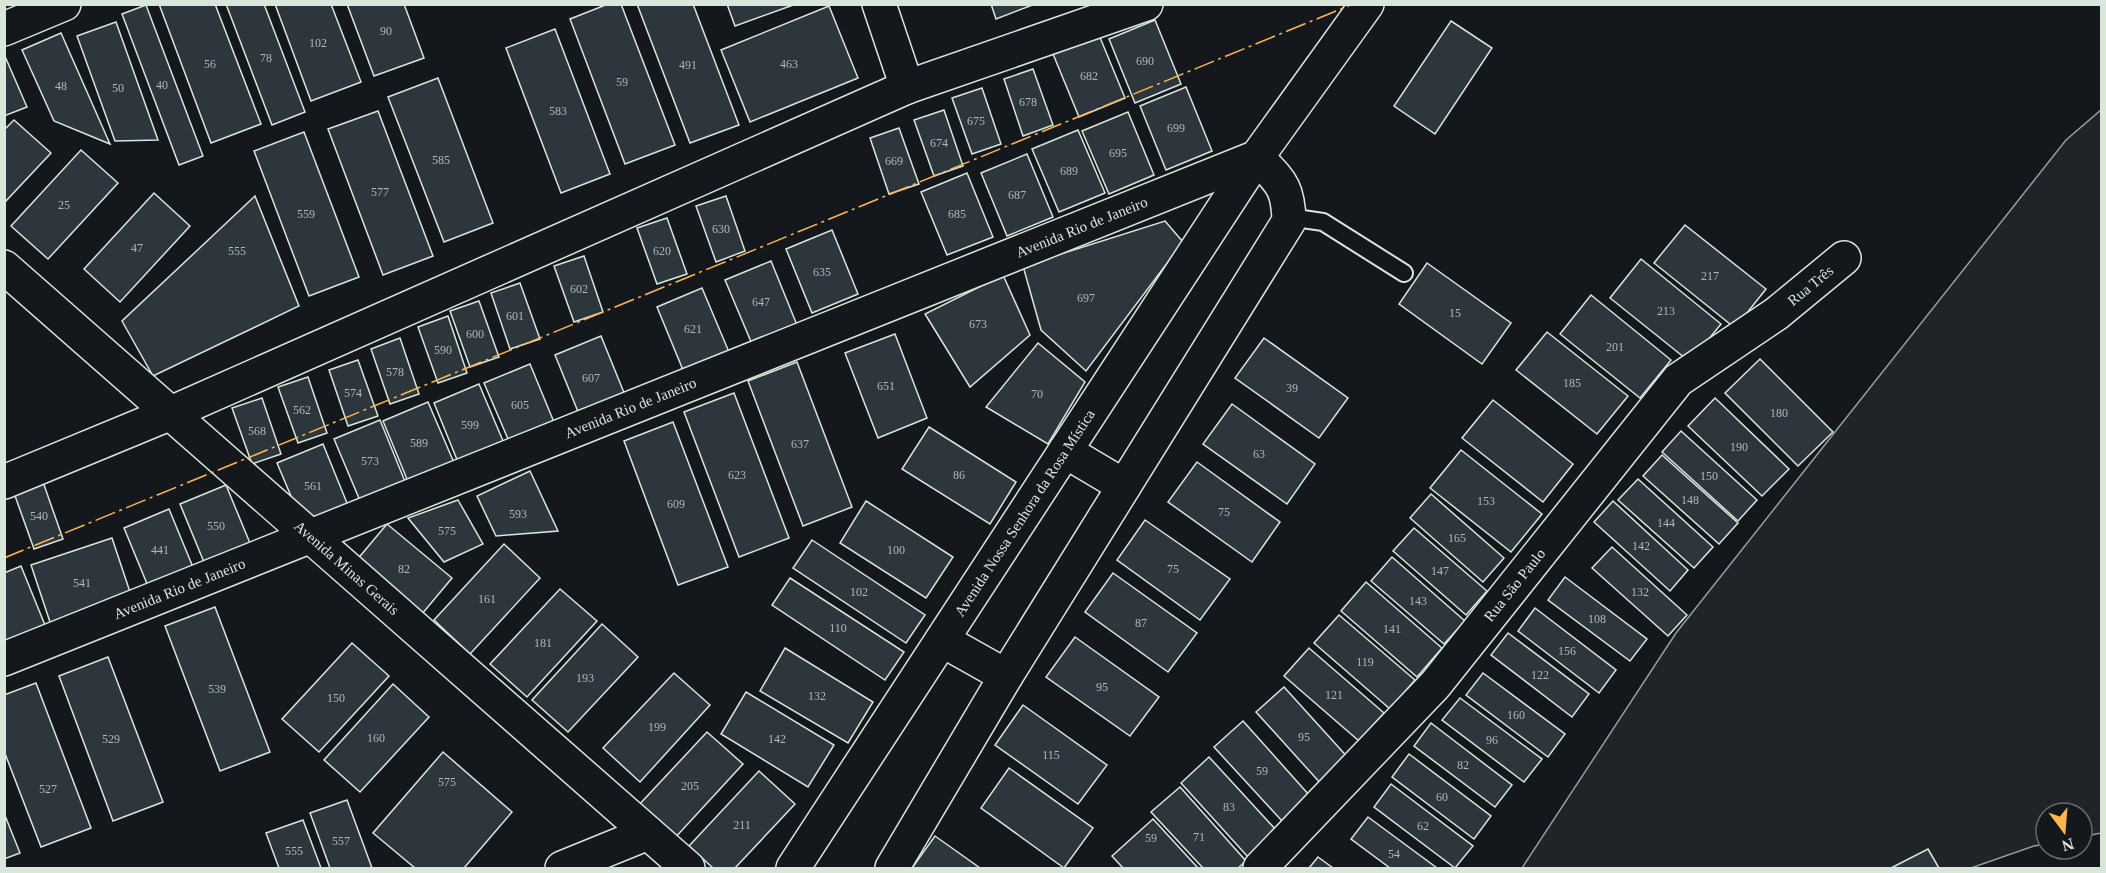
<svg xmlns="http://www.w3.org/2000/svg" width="2106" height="873" font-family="Georgia,serif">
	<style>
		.green { fill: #202428; stroke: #939e99; stroke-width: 1.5 }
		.building { fill: #2c363c; stroke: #d8e6dc; stroke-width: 1.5 }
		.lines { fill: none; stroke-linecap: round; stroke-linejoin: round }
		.service-casing { stroke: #d8e6dc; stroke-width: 20 }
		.minor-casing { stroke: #d8e6dc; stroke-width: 36 }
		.service { stroke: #14181c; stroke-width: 16 }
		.minor { stroke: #14181c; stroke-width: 33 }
		.power { stroke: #ffb74d; stroke-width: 1.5; stroke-dasharray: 21 4.5 3 4.5; stroke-linecap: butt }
		.labels { text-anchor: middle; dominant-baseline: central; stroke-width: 4.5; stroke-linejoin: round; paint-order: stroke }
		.number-label { font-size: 12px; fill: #adbab4 }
		.street-label { font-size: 15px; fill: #d8e6dc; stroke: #14181c }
	</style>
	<rect width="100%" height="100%" fill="#14181c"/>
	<polygon class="green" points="2101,110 2101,833 2082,837 2082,813 2046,813 2046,844 2034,846 1971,868 1522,868 1676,633 2066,140"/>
	<g class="building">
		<polygon points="159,4 215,4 261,124 211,143"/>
		<polygon points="226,4 264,4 305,112 272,125"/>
		<polygon points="275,4 331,4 361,82 311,101"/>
		<polygon points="347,4 404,4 424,58 374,76"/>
		<polygon points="608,4 621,4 675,145 625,164 570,19"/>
		<polygon points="637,4 693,4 739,125 690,143"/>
		<polygon points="727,4 796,4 735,26"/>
		<polygon points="991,4 1035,4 996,19"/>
		<polygon points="146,5 203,156 179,165 122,14"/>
		<polygon points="829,6 858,78 750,122 721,50"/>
		<polygon points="1155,20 1181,84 1135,103 1109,39"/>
		<polygon points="1451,21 1492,48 1435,134 1394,106"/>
		<polygon points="116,22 158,140 115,141 77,36"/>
		<polygon points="555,29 610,174 561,193 506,48"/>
		<polygon points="61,33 110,144 54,121 22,50"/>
		<polygon points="1099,35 1125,98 1079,117 1053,54"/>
		<polygon points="4,54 27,107 4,116"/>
		<polygon points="1033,69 1053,125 1023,136 1004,79"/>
		<polygon points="438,78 493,223 444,242 388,97"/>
		<polygon points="1186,87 1212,151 1166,170 1140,106"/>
		<polygon points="982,88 1001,144 972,154 952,98"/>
		<polygon points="944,110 963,166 934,176 914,120"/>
		<polygon points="378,111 433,256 383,275 328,129"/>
		<polygon points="1128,112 1154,175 1109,194 1082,131"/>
		<polygon points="14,120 51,153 4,203 4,130"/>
		<polygon points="899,128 919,184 889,194 870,138"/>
		<polygon points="1078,130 1105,193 1059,212 1032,149"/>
		<polygon points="304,132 359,277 309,296 254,151"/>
		<polygon points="81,150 118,183 48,259 11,226"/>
		<polygon points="1027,154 1053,217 1007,236 981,173"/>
		<polygon points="967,173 993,237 947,255 921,192"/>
		<polygon points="154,193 190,226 120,302 84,269"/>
		<polygon points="255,196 299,306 153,376 122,321"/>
		<polygon points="726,196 745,251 716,262 696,206"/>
		<polygon points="667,218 687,274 657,284 637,228"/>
		<polygon points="1165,221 1183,242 1086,371 1041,330 1023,266"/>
		<polygon points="1685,225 1766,289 1735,328 1654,263"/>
		<polygon points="832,230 858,294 812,313 786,249"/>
		<polygon points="584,256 603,312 574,322 554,266"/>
		<polygon points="1641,259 1721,324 1690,362 1610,298"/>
		<polygon points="771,261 797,325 752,344 725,280"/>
		<polygon points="1427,263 1511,323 1482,364 1399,304"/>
		<polygon points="1003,275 1030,335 970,387 925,314"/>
		<polygon points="520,283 540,339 510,349 491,293"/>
		<polygon points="702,288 729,352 683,370 657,307"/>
		<polygon points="1591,295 1671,360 1640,398 1560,334"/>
		<polygon points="479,301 499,357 470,367 450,311"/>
		<polygon points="448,316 467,373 438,383 418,327"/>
		<polygon points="1547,332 1628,396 1597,434 1516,370"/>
		<polygon points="895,334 927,418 878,438 845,353"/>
		<polygon points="601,336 627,400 581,419 555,355"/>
		<polygon points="400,338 419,394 390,404 371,349"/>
		<polygon points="1264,338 1348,398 1319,438 1235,378"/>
		<polygon points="1038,343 1085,382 1048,444 986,407"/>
		<polygon points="1760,359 1833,432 1798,466 1725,393"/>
		<polygon points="358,360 378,416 348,426 329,370"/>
		<polygon points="797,362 852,507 803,526 748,381"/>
		<polygon points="530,364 556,427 511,446 484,383"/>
		<polygon points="308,377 327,433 298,443 278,387"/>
		<polygon points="479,384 506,448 460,467 434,403"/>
		<polygon points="734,393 789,538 739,557 684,412"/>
		<polygon points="262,398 281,454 252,464 232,408"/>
		<polygon points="1715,398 1789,469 1762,496 1688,426"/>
		<polygon points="1493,400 1573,464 1543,502 1462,438"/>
		<polygon points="428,402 455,465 409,484 383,421"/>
		<polygon points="1232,404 1315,464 1287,504 1203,444"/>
		<polygon points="380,420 406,484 361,503 334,439"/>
		<polygon points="673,422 728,567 678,585 624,441"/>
		<polygon points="929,427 1016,482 990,524 902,469"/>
		<polygon points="1681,431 1757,500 1738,521 1662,452"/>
		<polygon points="323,444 349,508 304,527 277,463"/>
		<polygon points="1461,450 1542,514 1511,552 1430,488"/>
		<polygon points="1662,455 1738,523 1719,544 1643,476"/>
		<polygon points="1197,462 1280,522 1252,562 1168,502"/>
		<polygon points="530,471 558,531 496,536 477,496"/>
		<polygon points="1638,479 1713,547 1694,568 1618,500"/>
		<polygon points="43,482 63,539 34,549 14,493"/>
		<polygon points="226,485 252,548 206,567 180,504"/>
		<polygon points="1431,494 1504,558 1483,582 1410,518"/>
		<polygon points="458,500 483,544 444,562 408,518"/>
		<polygon points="866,501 953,557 926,598 840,543"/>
		<polygon points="1613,501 1688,570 1670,591 1594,522"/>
		<polygon points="169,509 195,572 150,591 124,528"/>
		<polygon points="1145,520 1230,579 1200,620 1117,560"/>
		<polygon points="387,524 452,578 422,614 356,561"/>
		<polygon points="1414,528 1487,591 1466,615 1393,551"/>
		<polygon points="112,538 133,601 52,628 31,565"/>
		<polygon points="812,540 925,615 906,643 793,568"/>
		<polygon points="504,544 540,578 470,654 434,620"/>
		<polygon points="1612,547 1687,615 1668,636 1592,568"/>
		<polygon points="1392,557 1465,621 1444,644 1371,581"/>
		<polygon points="21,566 47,630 4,648 4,573"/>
		<polygon points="1113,573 1197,633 1168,672 1085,612"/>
		<polygon points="1565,577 1647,639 1630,661 1548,600"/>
		<polygon points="790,578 904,652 885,680 772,605"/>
		<polygon points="1366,582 1442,648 1417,677 1341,611"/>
		<polygon points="560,589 597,621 527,697 490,664"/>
		<polygon points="215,607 270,752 220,771 165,626"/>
		<polygon points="1535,608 1616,670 1599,693 1518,631"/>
		<polygon points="1339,615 1415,680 1390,709 1314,643"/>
		<polygon points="602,624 638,657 568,732 532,700"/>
		<polygon points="1508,633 1589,694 1572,717 1491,655"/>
		<polygon points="1075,637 1159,697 1130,736 1046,677"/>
		<polygon points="352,643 389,676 319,752 282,719"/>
		<polygon points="785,648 873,702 848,743 760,691"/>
		<polygon points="1309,648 1384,713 1359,741 1284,676"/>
		<polygon points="108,657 163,802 113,821 59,676"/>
		<polygon points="674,673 710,705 640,782 603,748"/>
		<polygon points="1483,673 1565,734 1548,757 1466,695"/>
		<polygon points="36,683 91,828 41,847 4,751 4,695"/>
		<polygon points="393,684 429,717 360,792 324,760"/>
		<polygon points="1284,687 1351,761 1323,786 1256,712"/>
		<polygon points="746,692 834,745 808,787 721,734"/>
		<polygon points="1460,698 1542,759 1524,782 1442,720"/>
		<polygon points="1023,705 1107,765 1078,804 995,745"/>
		<polygon points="1243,721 1310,796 1282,821 1214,747"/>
		<polygon points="1431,723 1512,785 1495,807 1414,746"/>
		<polygon points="707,732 743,764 673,840 637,807"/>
		<polygon points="443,752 512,812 464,868 415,868 373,833"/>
		<polygon points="1409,754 1491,816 1474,839 1392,777"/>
		<polygon points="1209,757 1277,831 1248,857 1181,783"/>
		<polygon points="1009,768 1093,828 1064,868 981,808"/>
		<polygon points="759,771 795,804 735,868 713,868 689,846"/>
		<polygon points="1391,784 1473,846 1455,868 1374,807"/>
		<polygon points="1180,787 1246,861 1238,868 1203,868 1151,812"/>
		<polygon points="347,800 372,868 330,868 310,813"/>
		<polygon points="4,813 20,853 4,859"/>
		<polygon points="1368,817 1437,868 1390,868 1351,839"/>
		<polygon points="1153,819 1198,868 1123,868 1112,856"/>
		<polygon points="303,820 321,868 279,868 266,833"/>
		<polygon points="935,836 980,868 912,868"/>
		<polygon points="1928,849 1939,868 1891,868"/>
		<polygon points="1318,857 1333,868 1309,868"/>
	</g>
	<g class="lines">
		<g class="service-casing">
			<polyline id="service" points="1289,217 1323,222 1404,273"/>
		</g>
		<g class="minor-casing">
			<g id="minor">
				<polyline points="879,4 907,87"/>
				<polyline points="4,29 64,4"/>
				<path id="s1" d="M4,267L688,868"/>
				<polyline points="1065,451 1124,486"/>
				<polyline points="4,482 171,413 907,87 1146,4"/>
				<polyline points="942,640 1006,676"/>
				<path id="s2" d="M4,659L1257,157C1280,182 1288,185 1289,221L1006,676L892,868"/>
				<polyline points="562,868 648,833"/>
				<path id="s3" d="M793,868L1257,157L1367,4"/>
				<path id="s4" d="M1260,868L1435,685L1678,380L1776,314L1844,258"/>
			</g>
		</g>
		<use href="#service" class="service"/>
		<use href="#minor" class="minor"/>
		<polyline class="power" points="4,558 1353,4"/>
	</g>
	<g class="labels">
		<g class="number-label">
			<text x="386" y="31">90</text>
			<text x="318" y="43">102</text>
			<text x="266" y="58">78</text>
			<text x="1145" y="61">690</text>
			<text x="210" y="64">56</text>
			<text x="789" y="64">463</text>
			<text x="688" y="65">491</text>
			<text x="1089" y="76">682</text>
			<text x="622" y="82">59</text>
			<text x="162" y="85">40</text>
			<text x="61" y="86">48</text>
			<text x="118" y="88">50</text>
			<text x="1028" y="102">678</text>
			<text x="558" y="111">583</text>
			<text x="976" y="121">675</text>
			<text x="1176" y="128">699</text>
			<text x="939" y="143">674</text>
			<text x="1118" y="153">695</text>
			<text x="441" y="160">585</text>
			<text x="894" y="161">669</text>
			<text x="1069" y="171">689</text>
			<text x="380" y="192">577</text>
			<text x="1017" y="195">687</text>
			<text x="64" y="205">25</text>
			<text x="306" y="214">559</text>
			<text x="957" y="214">685</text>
			<text x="721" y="229">630</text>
			<text x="137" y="248">47</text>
			<text x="237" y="251">555</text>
			<text x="662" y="251">620</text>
			<text x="822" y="272">635</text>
			<text x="1710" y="276">217</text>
			<text x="579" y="289">602</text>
			<text x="1086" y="298">697</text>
			<text x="761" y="302">647</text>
			<text x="1666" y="311">213</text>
			<text x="1455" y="313">15</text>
			<text x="515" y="316">601</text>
			<text x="978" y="324">673</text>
			<text x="693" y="329">621</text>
			<text x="475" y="334">600</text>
			<text x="1615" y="347">201</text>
			<text x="443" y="350">590</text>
			<text x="395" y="372">578</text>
			<text x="591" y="378">607</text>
			<text x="1572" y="383">185</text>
			<text x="886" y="386">651</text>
			<text x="1292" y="388">39</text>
			<text x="353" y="393">574</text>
			<text x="1037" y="394">70</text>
			<text x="520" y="405">605</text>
			<text x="302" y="410">562</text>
			<text x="1779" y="413">180</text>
			<text x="470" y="425">599</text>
			<text x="257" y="431">568</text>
			<text x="419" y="443">589</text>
			<text x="800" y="444">637</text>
			<text x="1739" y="447">190</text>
			<text x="1259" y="454">63</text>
			<text x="370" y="461">573</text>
			<text x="737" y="475">623</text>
			<text x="959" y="475">86</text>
			<text x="1709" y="476">150</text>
			<text x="313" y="486">561</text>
			<text x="1690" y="500">148</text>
			<text x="1486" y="501">153</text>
			<text x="676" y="504">609</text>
			<text x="1224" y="512">75</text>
			<text x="518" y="514">593</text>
			<text x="39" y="516">540</text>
			<text x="1666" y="523">144</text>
			<text x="216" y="526">550</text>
			<text x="447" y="531">575</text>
			<text x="1457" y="538">165</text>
			<text x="1641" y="546">142</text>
			<text x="160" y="550">441</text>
			<text x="896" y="550">100</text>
			<text x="404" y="569">82</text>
			<text x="1173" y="569">75</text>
			<text x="1440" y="571">147</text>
			<text x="82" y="583">541</text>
			<text x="859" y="592">102</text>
			<text x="1640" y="592">132</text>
			<text x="487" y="599">161</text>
			<text x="1418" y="601">143</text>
			<text x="1597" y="619">108</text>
			<text x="1141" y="623">87</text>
			<text x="838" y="628">110</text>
			<text x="1392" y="629">141</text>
			<text x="543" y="643">181</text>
			<text x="1567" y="651">156</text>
			<text x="1365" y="662">119</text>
			<text x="1540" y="675">122</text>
			<text x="585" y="678">193</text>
			<text x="1102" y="687">95</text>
			<text x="217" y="689">539</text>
			<text x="1334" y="695">121</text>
			<text x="817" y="696">132</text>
			<text x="336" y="698">150</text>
			<text x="1516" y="715">160</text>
			<text x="657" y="727">199</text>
			<text x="1304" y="737">95</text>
			<text x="376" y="738">160</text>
			<text x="111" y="739">529</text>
			<text x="777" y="739">142</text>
			<text x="1492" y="740">96</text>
			<text x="1051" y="755">115</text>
			<text x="1463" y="765">82</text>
			<text x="1262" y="771">59</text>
			<text x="447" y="782">575</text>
			<text x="690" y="786">205</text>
			<text x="48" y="789">527</text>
			<text x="1442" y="797">60</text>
			<text x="1229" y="807">83</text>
			<text x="742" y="825">211</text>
			<text x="1423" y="826">62</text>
			<text x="1199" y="837">71</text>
			<text x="1151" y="838">59</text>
			<text x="341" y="841">557</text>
			<text x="294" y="851">555</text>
			<text x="1394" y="854">54</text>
		</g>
		<g class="street-label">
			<text stroke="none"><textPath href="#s2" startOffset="1161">Avenida Rio de Janeiro</textPath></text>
			<text stroke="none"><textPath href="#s4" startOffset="806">Rua Três</textPath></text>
			<text stroke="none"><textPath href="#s2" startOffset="675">Avenida Rio de Janeiro</textPath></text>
			<text stroke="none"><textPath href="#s3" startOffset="424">Avenida Nossa Senhora da Rosa Mística</textPath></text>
			<text stroke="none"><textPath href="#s1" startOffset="456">Avenida Minas Gerais</textPath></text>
			<text stroke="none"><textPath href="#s4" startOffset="381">Rua São Paulo</textPath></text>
			<text stroke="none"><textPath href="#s2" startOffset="189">Avenida Rio de Janeiro</textPath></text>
		</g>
	</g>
	<rect width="2106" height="873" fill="none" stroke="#d8e6dc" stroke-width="12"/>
	<g transform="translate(2064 831) rotate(164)"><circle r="28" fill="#14181c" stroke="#626a69" stroke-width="1.5"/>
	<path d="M0-4.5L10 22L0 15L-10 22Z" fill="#ffb74d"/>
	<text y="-9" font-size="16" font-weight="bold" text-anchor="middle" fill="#d8e6dc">N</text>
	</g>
</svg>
